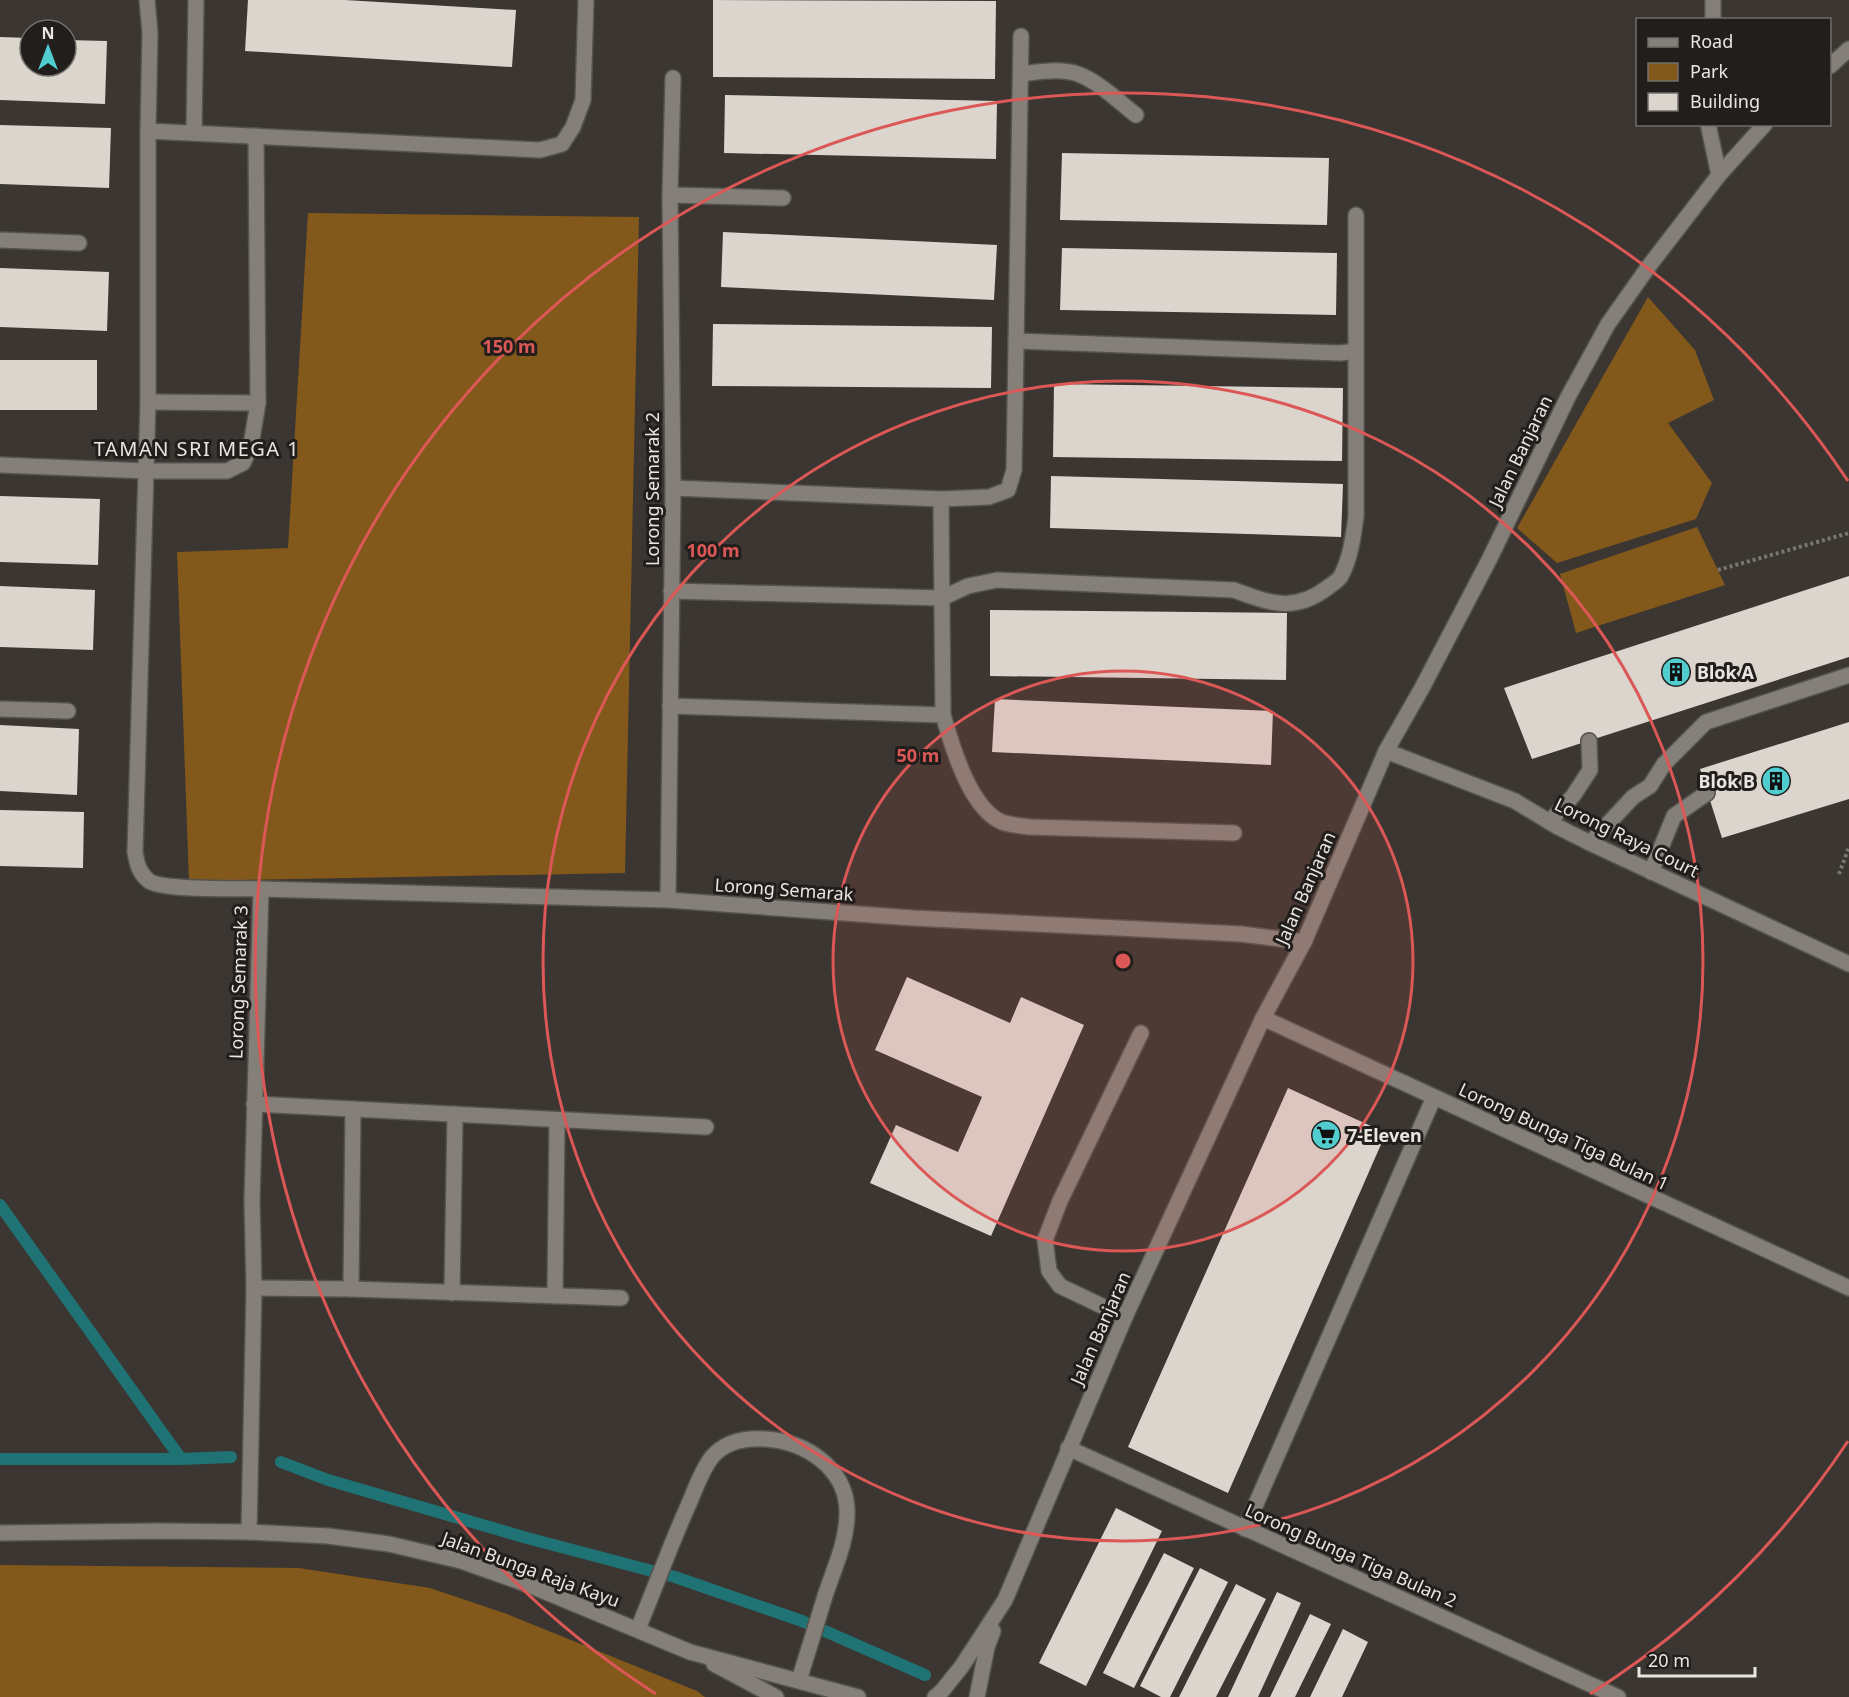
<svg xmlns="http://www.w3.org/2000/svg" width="1849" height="1697" font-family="'Noto Sans',sans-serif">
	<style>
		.green { fill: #83581b }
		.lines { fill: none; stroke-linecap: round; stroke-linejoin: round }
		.stream { stroke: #207375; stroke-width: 12 }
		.building { fill: #dcd5ce }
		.service-casing { stroke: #56524d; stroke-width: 18 }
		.minor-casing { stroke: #56524d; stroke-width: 18 }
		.tertiary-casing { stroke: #56524d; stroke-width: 18 }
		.path { stroke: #7a7671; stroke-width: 4; stroke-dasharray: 3 3; stroke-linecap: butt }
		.service { stroke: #857f79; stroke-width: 15 }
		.minor { stroke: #857f79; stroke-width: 15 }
		.tertiary { stroke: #857f79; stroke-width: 15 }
		.ring { fill: none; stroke: #db5856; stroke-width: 3 }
		.labels { text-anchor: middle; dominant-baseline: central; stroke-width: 6; stroke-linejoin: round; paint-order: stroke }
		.street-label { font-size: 18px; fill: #e9e6e2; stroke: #211e1c }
		.poi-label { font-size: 18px; font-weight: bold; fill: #e9e6e2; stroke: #211e1c; text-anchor: start }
		.neighbourhood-label { font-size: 20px; letter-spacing: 1.5px; fill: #e9e6e2; stroke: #211e1c }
		.centre { fill: #db5856; stroke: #211e1c; stroke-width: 3 }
		.ring-label { font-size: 18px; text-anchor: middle; font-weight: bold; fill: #db5856; stroke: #211e1c; stroke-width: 6; stroke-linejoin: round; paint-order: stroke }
	</style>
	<rect width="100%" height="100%" fill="#3b3631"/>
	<g class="green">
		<polygon points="308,213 639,217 625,873 189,881 177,552 288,548"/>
		<polygon points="1648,297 1695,350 1714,400 1668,423 1712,483 1696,519 1557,563 1517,528"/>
		<polygon points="1697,527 1725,585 1576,633 1560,574"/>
		<polygon points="0,1565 299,1568 430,1588 507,1614 697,1691 705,1697 0,1697"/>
	</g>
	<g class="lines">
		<g class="stream">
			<polyline points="0,1205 181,1459"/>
			<polyline points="0,1459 181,1459 231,1457"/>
			<polyline points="281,1462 328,1480 527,1538 675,1577 802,1621 925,1675"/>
		</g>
	</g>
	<g class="building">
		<polygon points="248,0 345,0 516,10 512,67 245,51"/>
		<polygon points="713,0 996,1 995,79 713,77"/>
		<polygon points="0,37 30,38 30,66 66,66 66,40 107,41 105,104 0,100"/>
		<polygon points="725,95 997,101 996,159 724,153"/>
		<polygon points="0,125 111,128 109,188 0,184"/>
		<polygon points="1062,153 1329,158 1327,225 1060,220"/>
		<polygon points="723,232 997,245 994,300 721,287"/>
		<polygon points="1062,248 1337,253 1336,315 1060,310"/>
		<polygon points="0,268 109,272 107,331 0,327"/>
		<polygon points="713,324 992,327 991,388 712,386"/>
		<rect x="0" y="360" width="97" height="50"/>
		<polygon points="1054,384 1343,388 1342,461 1053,457"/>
		<polygon points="1051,476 1343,484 1341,537 1050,528"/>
		<polygon points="0,496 100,499 98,565 0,562"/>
		<polygon points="1849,576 1849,657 1532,759 1504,688"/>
		<polygon points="0,586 95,590 93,650 0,647"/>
		<polygon points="990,610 1287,613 1286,680 990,676"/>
		<polygon points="995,699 1273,711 1271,765 992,752"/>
		<polygon points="1849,722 1849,799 1722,838 1700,769"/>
		<polygon points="0,725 79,729 77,795 0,791"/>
		<polygon points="0,810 84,812 83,868 0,866"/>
		<polygon points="907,977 1010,1023 1021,997 1084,1025 991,1236 870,1183 896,1125 958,1152 982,1097 875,1050"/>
		<polygon points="1288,1088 1386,1133 1228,1493 1128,1447"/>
		<polygon points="1116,1508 1162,1531 1086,1686 1039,1663"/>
		<polygon points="1164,1553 1194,1568 1134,1688 1103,1673"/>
		<polygon points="1200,1568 1228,1582 1170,1697 1161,1697 1140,1686"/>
		<polygon points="1236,1584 1266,1599 1216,1697 1179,1697"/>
		<polygon points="1277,1592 1301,1603 1258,1697 1228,1697"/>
		<polygon points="1310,1614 1331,1624 1295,1697 1270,1697"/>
		<polygon points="1343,1629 1368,1642 1342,1697 1310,1697"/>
	</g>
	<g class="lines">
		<g class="service-casing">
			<g id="service">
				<polyline points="147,0 150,33 148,131"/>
				<path d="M1021,74C1039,72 1060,68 1078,74C1099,82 1118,101 1136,115"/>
				<polyline points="670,195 783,198"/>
				<polyline points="148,402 258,403 256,136"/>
				<polyline points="147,471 227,471 243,463 251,445 258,403"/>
				<polyline points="941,499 943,715"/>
				<polyline points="671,591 942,598"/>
				<path d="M670,706L943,715C952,746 970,809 1002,822C1010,825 1021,826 1030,827L1234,833"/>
				<polyline points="254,1104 706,1127"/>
				<polyline points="254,1288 351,1289 621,1298"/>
				<polyline points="351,1289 353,1109"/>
				<polyline points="452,1293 455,1114"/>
				<polyline points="555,1296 557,1120"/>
				<polyline points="1125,1317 1060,1286 1049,1271 1045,1240 1060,1201 1141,1033"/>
				<polyline points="1245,1529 1434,1097"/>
				<path d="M638,1629C655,1588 670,1546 688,1506C695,1490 701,1471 712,1457C728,1438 753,1437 775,1440C813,1446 848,1473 847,1514C847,1541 834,1569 826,1593C817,1622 808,1652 799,1680"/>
			</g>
		</g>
		<g class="minor-casing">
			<g id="minor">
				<polyline points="1713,20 1713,0"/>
				<polyline points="1708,124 1719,175"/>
				<polyline points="194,133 196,0"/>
				<polyline points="0,240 79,243"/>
				<polyline points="1016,341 1340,353 1356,351"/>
				<polyline points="0,465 147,471"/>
				<polyline points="673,488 941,499 989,497 1008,490 1014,470 1021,36"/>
				<path d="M942,598L968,586L997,580L1234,590C1269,603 1294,613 1327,588C1332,584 1338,581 1341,576C1351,557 1353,537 1356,517V215"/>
				<polyline points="0,709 68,711"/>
				<polyline points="1386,751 1515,801 1558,827 1590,843 1849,964"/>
				<polyline points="1549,822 1573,796 1590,770 1589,741"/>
				<polyline points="1590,843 1633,797 1650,786 1664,764 1706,722 1849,675"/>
				<polyline points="1651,872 1674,816 1707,793"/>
				<polyline points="261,889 668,900 913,918 1241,934 1304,942"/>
				<polyline points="668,900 673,488 670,195 673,78"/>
				<polyline points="1263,1018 1849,1288"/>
				<polyline points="1068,1448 1618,1697"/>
				<path d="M249,1532L254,1288L252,1200L261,889C239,888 164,891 149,881C139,873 137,864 135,852L148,402V131L540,150L562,144L573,127L583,100L586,0"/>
				<polyline points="0,1533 159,1531 249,1532 328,1536 389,1544 461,1561 529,1585 690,1652 858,1697"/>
				<polyline points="714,1664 776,1697"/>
			</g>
		</g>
		<g class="tertiary-casing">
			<g id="tertiary">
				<polyline points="1830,66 1849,49"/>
				<polyline points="935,1697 942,1691 962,1666 1005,1600 1125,1317 1263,1018 1304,942 1386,751 1422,688 1489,560 1568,397 1608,324 1649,266 1719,175 1765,124"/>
				<polyline points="977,1697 987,1647 993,1631"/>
			</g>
		</g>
		<g class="path">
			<polyline points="1718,570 1849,533"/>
			<polyline points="1839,874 1849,847"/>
		</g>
		<use href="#service" class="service"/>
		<use href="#minor" class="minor"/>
		<use href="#tertiary" class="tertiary"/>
	</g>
	<circle cx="1123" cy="961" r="290" fill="#db5856" fill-opacity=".12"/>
	<g class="ring">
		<circle cx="1123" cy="961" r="290"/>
		<circle cx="1123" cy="961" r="580"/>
		<path d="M1848 1441A869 869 0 0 1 1590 1694M656 1694A869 869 0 1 1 1848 481"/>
	</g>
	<defs>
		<g id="building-disc" transform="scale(1.5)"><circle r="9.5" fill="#52cdcf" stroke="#211e1c"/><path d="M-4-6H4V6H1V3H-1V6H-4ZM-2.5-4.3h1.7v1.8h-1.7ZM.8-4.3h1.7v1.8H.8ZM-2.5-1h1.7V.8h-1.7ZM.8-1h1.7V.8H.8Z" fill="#111"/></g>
		<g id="supermarket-disc" transform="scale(1.5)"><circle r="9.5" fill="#52cdcf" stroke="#211e1c"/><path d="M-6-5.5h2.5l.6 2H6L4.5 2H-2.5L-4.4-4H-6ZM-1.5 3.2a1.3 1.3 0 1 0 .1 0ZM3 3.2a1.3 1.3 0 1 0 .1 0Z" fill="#111"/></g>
	</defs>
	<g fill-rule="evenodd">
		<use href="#building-disc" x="1676" y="672"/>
		<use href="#building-disc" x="1776" y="781"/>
		<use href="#supermarket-disc" x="1326" y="1135"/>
	</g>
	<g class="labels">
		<g class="street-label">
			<text transform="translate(1520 451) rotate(-64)">Jalan Banjaran</text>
			<text transform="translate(652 489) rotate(-90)">Lorong Semarak 2</text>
			<text transform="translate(1627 837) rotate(26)">Lorong Raya Court</text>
			<text transform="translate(1305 888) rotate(-66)">Jalan Banjaran</text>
			<text transform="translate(784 889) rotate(4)">Lorong Semarak</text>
			<text transform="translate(238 982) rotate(-88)">Lorong Semarak 3</text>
			<text transform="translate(1564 1136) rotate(25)">Lorong Bunga Tiga Bulan 1</text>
			<text transform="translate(1100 1328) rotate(-66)">Jalan Banjaran</text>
			<text transform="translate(1351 1555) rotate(24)">Lorong Bunga Tiga Bulan 2</text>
			<text transform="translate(531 1569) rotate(20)">Jalan Bunga Raja Kayu</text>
		</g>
		<g class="poi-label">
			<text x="1697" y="672">Blok A</text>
			<text x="1755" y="781" text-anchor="end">Blok B</text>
			<text x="1347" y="1135">7-Eleven</text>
		</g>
		<g class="neighbourhood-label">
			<text x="197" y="448">TAMAN SRI MEGA 1</text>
		</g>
	</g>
	<circle cx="1123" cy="961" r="9" class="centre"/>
	<g class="ring-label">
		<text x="509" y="353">150 m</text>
		<text x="713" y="557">100 m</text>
		<text x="918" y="762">50 m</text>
	</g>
	<rect x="1636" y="18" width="195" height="108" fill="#211e1c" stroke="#716e6b" stroke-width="1.5"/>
	<rect x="1648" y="38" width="30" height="9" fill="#857f79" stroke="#716e6b" stroke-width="1.5"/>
	<text x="1690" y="48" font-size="18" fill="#e9e6e2">Road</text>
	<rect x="1648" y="63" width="30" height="18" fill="#83581b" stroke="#716e6b" stroke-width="1.5"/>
	<text x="1690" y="78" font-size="18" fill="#e9e6e2">Park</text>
	<rect x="1648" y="93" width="30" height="18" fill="#dcd5ce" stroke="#716e6b" stroke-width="1.5"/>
	<text x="1690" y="108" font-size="18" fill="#e9e6e2">Building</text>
	<g transform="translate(48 48)"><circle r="28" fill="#211e1c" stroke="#716e6b" stroke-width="1.5"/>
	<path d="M0-4.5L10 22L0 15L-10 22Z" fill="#52cdcf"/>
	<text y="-9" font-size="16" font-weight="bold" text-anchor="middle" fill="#e9e6e2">N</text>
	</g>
	<path d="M1639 1667v9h116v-9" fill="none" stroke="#e9e6e2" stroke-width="3"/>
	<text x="1648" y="1667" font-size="18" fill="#e9e6e2" stroke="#211e1c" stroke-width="4.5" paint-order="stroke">20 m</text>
</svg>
